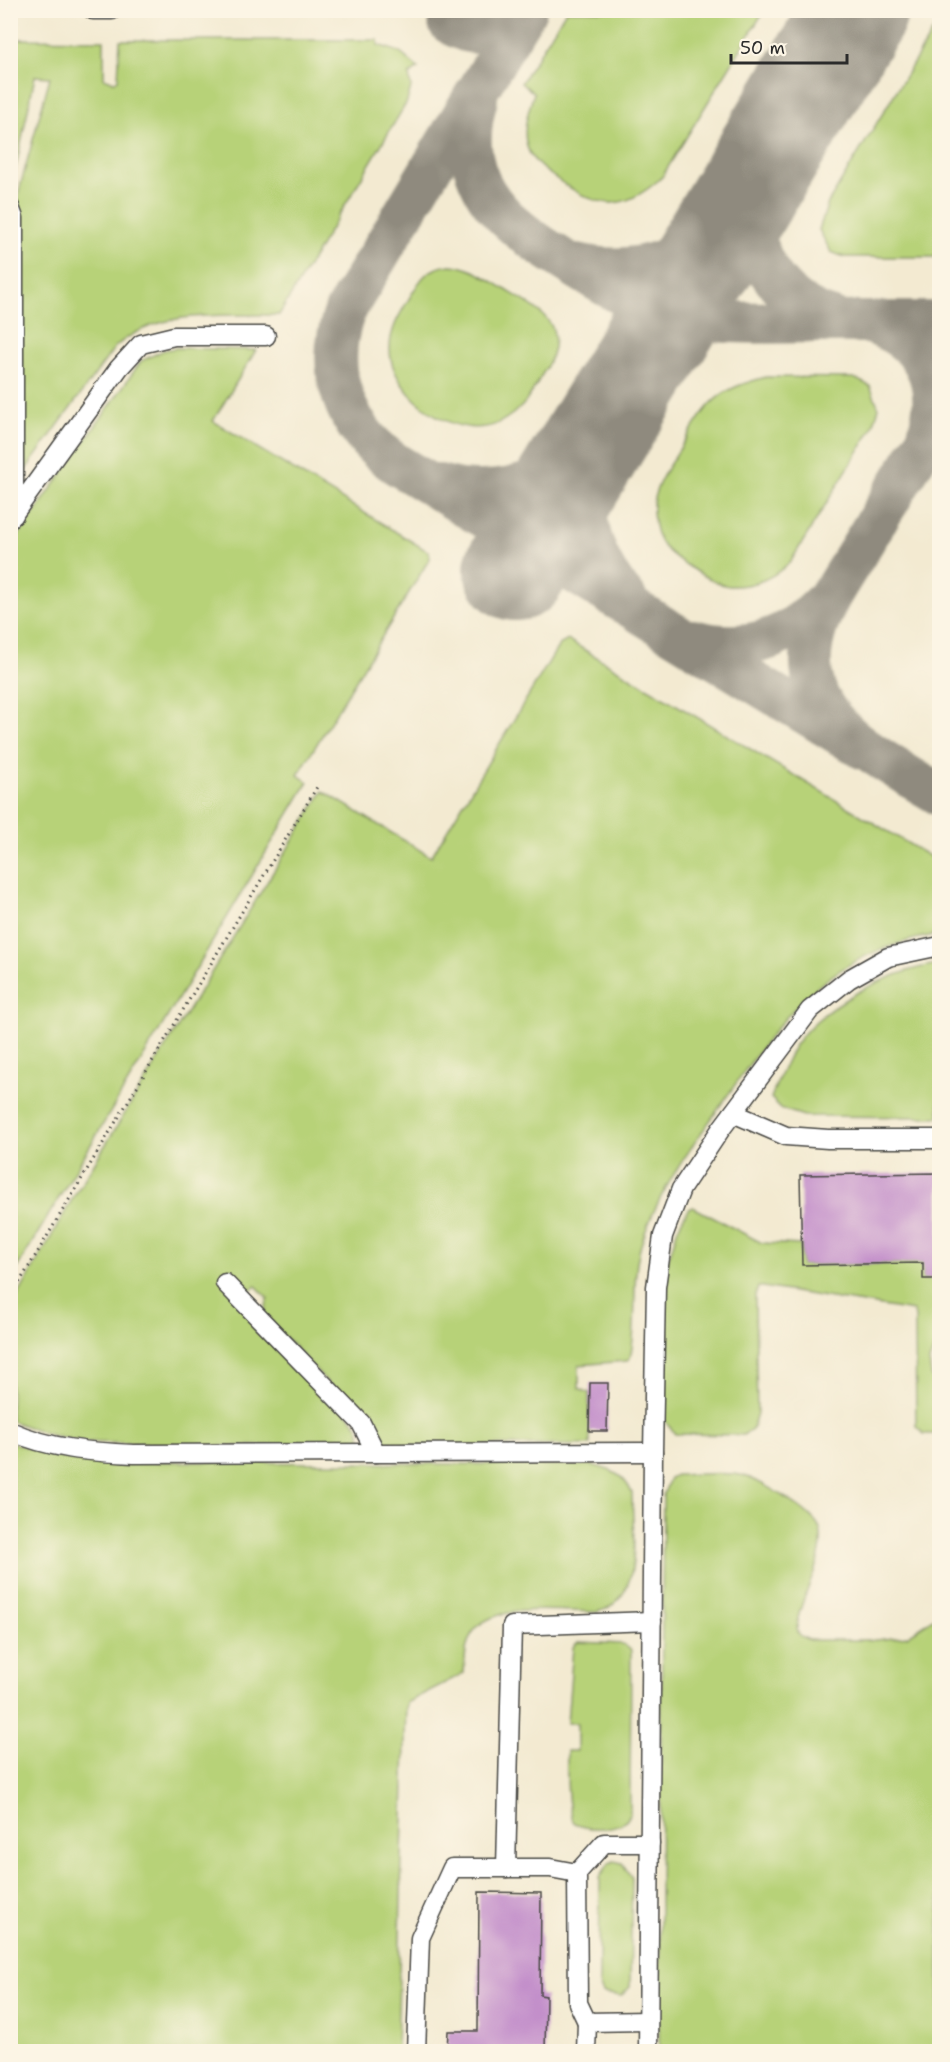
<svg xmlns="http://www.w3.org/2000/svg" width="950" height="2062" font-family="'Shantell Sans',sans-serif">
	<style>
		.green { fill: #b7d278; stroke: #717e52; stroke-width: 1.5 }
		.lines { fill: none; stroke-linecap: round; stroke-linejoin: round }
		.taxiway { stroke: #8f8a7e; stroke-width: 42 }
		.runway { stroke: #8f8a7e; stroke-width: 104 }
		.building { fill: #c38fca }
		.minor-casing { stroke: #494844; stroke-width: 21 }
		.path { stroke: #494844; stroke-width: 3; stroke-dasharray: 1.5 4.5; stroke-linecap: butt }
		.minor { stroke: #fff; stroke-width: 18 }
	</style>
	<rect width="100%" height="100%" fill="#fcf5e5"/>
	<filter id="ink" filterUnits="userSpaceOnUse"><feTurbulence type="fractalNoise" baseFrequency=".0167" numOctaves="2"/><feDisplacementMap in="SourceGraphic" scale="12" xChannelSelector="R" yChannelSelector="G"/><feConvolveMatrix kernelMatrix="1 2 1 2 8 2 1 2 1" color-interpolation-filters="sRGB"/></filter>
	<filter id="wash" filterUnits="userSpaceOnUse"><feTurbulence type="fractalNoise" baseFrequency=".008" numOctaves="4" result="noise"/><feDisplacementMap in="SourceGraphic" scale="24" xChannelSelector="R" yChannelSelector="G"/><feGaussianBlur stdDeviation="1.35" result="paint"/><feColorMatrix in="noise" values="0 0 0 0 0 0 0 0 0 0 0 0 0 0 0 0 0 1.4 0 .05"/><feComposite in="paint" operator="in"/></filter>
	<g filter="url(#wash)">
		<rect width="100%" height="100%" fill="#f3ead1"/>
		<g class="green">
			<path d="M566,11H764L662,177C621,215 597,208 554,177C541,168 529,159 526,142C523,125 529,109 534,93L521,83Z"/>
			<polygon points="939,21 939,257 844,257 831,252 819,230 828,203"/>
			<path d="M11,39L104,40V78L114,82L118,80L120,40H378V45L399,52L418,68L409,75L411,87L407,102L279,315C223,316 160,308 115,347L19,479L16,225L19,191L50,77L35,76L17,162L11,180Z"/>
			<path d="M450,265C470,266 485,277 503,288C541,311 573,325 543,373C536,384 530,398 521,407C512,415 498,426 485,427C444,434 389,389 390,348C390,329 401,312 410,297C421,278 427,268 450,265Z"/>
			<polygon points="177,348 256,350 213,421 429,552 430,558 298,775 308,782 11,1278 11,546 141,361 164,350"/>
			<path d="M766,377L854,378L870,386L879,408L872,429L791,561C774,578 755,587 730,586C714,585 675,559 664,547C655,537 651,511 654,498C659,478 673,460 684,442C710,400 717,390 766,377Z"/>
			<path d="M568,640L939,862V934C819,954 779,1022 714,1115C686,1155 655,1197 641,1245C630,1282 639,1321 630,1358L626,1361L579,1365V1388L589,1393L590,1445L390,1446L384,1443L264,1314L268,1298L256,1286L246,1293L359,1427L362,1444L233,1446L82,1442L51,1435L11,1421L10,1310L74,1196L323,791L431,857L559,645Z"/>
			<path d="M939,964V1117L804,1116L782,1109L771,1098C776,1085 781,1072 787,1060C808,1010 889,970 939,964Z"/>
			<polygon points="693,1207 762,1243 801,1245 802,1265 923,1263 923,1279 939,1279 939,1335 929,1361 931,1375 939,1391 939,1434 924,1434 916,1426 915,1316 913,1311 763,1287 758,1287 755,1296 757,1414 752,1430 743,1435 675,1434 664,1420 666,1267 678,1228 688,1209"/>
			<path d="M11,1442L53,1456L91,1461L592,1465C611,1470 624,1474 632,1493C632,1532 646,1598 598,1612C565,1612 494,1601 473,1632C465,1643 465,1659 464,1673L406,1703L397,2051L11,2052Z"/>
			<path d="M676,1475C694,1475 724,1471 741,1475C757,1479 816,1513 820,1529C828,1562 791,1611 798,1632C800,1637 805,1638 809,1640H877L907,1636L939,1615V2051H659L663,1496L670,1478Z"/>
			<path d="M578,1642L623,1644L631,1650L630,1814C627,1831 579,1832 573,1821C566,1805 567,1769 567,1751H577V1723H567L573,1647Z"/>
			<polygon points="614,1861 622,1863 632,1878 630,1987 621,1996 603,1993 599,1984 600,1877 609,1863"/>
		</g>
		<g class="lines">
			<g class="taxiway">
				<path d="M526,10L345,311C323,370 344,429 396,464L862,748"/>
				<path d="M449,23C476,41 504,34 525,10"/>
				<path d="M477,99C451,190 511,228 578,269C614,291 646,310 689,318C742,327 811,320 866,322"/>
				<path d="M577,264C626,276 677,264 714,229C741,203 758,165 780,135C771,154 759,174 755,195C744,252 779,303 833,319"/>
				<path d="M927,438C945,381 924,339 866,322H940"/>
				<path d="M440,485C485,499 535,488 573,460C588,448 600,429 611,413C604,433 595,454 589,474C578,518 596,567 626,598"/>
				<polyline points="834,590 940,418"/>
				<path d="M693,640C753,656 796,635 834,590C768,703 855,744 940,795"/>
			</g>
			<polyline class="runway" points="516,569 856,10"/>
		</g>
		<g id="blocks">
			<g class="building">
				<polygon points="939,1173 939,1279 923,1279 923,1263 802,1265 800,1175"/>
				<polygon points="590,1383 608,1383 607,1431 589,1431"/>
				<polygon points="479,1892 541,1893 540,1995 546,1996 545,2052 447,2052 448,2031 478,2031"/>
			</g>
		</g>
	</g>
	<g filter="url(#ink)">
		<use href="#blocks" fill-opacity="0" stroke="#494844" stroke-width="1.5"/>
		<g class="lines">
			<g class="minor-casing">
				<g id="minor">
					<polyline points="93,10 112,10"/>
					<polyline points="10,207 14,218 14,515"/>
					<polyline points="10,519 119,368 141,344 174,336 266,336"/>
					<polyline points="733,1113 786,1136 828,1139 940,1139"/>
					<polyline points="225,1283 361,1423 376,1453"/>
					<path d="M10,1431C51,1449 90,1452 134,1454L653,1452"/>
					<polyline points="506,1868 512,1626 652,1621"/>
					<polyline points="648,2021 587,2022 578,2003 577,1873 604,1843 650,1843"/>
					<polyline points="416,2052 420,1938 452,1868 550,1868 577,1873"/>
					<polyline points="586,2052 587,2022"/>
					<polyline points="648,2052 653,1452 656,1287 663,1236 681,1189 721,1129 810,1010 849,979 888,957 940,946"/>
				</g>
			</g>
			<polyline class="path" points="10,1298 317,787"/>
			<use href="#minor" class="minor"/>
		</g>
	</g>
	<rect width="950" height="2062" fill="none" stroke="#fcf5e5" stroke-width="36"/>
	<path d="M731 54v9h116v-9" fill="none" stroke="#2b2b2b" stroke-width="3"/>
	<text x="740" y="54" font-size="18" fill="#2b2b2b" stroke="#fcf5e5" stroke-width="4.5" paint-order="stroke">50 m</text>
</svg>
